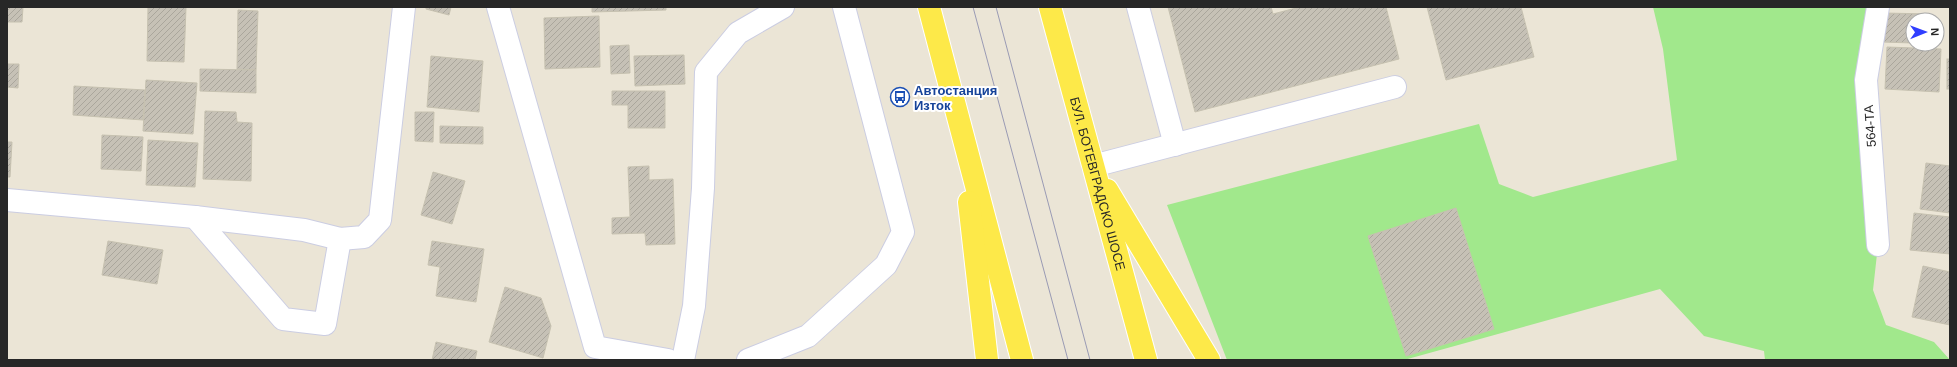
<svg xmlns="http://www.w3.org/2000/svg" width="1957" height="367" font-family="Helvetica,sans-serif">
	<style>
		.grass { fill: #a1e88c }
		.building { fill: url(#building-hatch); stroke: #c6c1b0 }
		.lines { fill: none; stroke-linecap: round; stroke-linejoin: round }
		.minor-casing { stroke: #cbcde2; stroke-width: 24 }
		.major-casing { stroke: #fff; stroke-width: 24 }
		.minor { stroke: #fff; stroke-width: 22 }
		.major { stroke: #fde949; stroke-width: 22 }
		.tram { stroke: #999ab4; stroke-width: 1 }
		.labels { text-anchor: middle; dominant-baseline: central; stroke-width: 4; stroke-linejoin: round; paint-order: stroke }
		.transit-label { font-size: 13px; font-weight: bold; fill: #164399; stroke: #fff; text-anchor: start }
		.street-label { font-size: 13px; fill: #272727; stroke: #fff }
	</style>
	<defs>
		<pattern id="building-hatch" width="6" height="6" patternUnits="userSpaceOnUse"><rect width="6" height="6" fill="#c6c1b6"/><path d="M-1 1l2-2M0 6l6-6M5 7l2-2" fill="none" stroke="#aaa69c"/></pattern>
	</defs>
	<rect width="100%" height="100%" fill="#ebe5d6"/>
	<polygon class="grass" points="1653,7 1878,7 1866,80 1878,245 1873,290 1886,325 1934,342 1950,360 1765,360 1764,351 1704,336 1660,289 1404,360 1227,360 1167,205 1479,124 1499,184 1533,197 1677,160 1663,49"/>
	<g class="building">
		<polygon points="7,7 23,7 22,22 7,22"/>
		<polygon points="148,7 186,7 184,62 147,61"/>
		<polygon points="426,7 451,7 449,15 426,9"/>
		<polygon points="592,7 666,7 666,10 592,12"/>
		<polygon points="1168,7 1271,7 1273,14 1300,7 1386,7 1399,59 1195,112"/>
		<polygon points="1427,7 1521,7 1534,57 1446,80"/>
		<polygon points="238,10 258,11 256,70 237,69"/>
		<polygon points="1883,13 1930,14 1930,20 1913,20 1913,43 1882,42"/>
		<polygon points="599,16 600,67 545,69 544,18"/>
		<polygon points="629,45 630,73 611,74 610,46"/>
		<polygon points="1887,47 1941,49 1939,92 1885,89"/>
		<polygon points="684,55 685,84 635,86 634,56"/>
		<polygon points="431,56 483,61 479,112 427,107"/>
		<rect x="1947" y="59" width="3" height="30"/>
		<polygon points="7,64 19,64 18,88 7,87"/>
		<polygon points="200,69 256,70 256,93 200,91"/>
		<polygon points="146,80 197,83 193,134 143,131"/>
		<polygon points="74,86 145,90 143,120 73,115"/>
		<polygon points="612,91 665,91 665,128 628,128 628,105 612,105"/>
		<polygon points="205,111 236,112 237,122 252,123 251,181 203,179"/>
		<polygon points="415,112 434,112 433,142 415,141"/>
		<polygon points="440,126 483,127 483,144 440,143"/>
		<polygon points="102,135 143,137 141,171 101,169"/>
		<polygon points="148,140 198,143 195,187 146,185"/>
		<polygon points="7,142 12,142 10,177 7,177"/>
		<polygon points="1926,163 1950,166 1950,213 1920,209"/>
		<polygon points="649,166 649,180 673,179 675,244 646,245 645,233 612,234 612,218 630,217 628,167"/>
		<polygon points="433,172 465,181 452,224 421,215"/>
		<polygon points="1456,208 1494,329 1406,356 1368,236"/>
		<polygon points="1914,213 1950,217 1950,254 1910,250"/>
		<polygon points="108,241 163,250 157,284 102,275"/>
		<polygon points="432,241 484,249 476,302 436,296 440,267 428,265"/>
		<polygon points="1923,266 1950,272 1950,325 1912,317"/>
		<polygon points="505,287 541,298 551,326 543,358 489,342"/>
		<polygon points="436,342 477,351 475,360 432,360"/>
	</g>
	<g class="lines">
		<g class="minor-casing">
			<g id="minor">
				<polyline points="498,7 595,347 668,360"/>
				<polyline points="1138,7 1175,145"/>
				<polyline points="1093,166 1395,87"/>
				<polyline points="7,200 195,217 304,230 340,239 364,237 380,220 404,7"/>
				<polyline points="195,217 283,319 325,324 340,239"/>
				<polyline points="1878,245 1866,80 1878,7"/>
				<polyline points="683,360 694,306 703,188 706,72 738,33 783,7"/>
				<polyline points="748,360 808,336 886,265 903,232 844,7"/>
			</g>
		</g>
		<g class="major-casing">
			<g id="major">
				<polyline points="929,7 1022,360"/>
				<path id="s1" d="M1050,7L1146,360"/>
				<polyline points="1107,190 1209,360"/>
				<polyline points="969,202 987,360"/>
			</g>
		</g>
		<use href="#minor" class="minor"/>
		<use href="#major" class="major"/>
		<g class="tram">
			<polyline points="973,7 1068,360"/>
			<polyline points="996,7 1090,360"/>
		</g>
	</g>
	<defs>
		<g id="bus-ring" transform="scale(1)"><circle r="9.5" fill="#fff" stroke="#1a4fb4" stroke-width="1.5"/><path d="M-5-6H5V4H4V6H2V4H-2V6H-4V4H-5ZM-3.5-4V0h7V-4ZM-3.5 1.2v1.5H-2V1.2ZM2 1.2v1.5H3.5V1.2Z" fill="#1a4fb4"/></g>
	</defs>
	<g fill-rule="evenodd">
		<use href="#bus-ring" x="900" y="97"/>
	</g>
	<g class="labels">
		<g class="transit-label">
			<text x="914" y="90">Автостанция<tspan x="914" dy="15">Изток</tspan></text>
		</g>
		<g class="street-label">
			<text transform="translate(1870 126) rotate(-94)">564-ТА</text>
			<text stroke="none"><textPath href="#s1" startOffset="183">БУЛ. БОТЕВГРАДСКО ШОСЕ</textPath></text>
		</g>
	</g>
	<rect width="1957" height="367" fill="none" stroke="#272727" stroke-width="16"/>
	<g transform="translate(1925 32) rotate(89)"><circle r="19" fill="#ffffff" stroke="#a9a9a9"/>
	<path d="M0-3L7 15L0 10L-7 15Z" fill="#303eff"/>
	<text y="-6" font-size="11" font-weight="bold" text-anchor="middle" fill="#272727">N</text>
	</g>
</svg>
